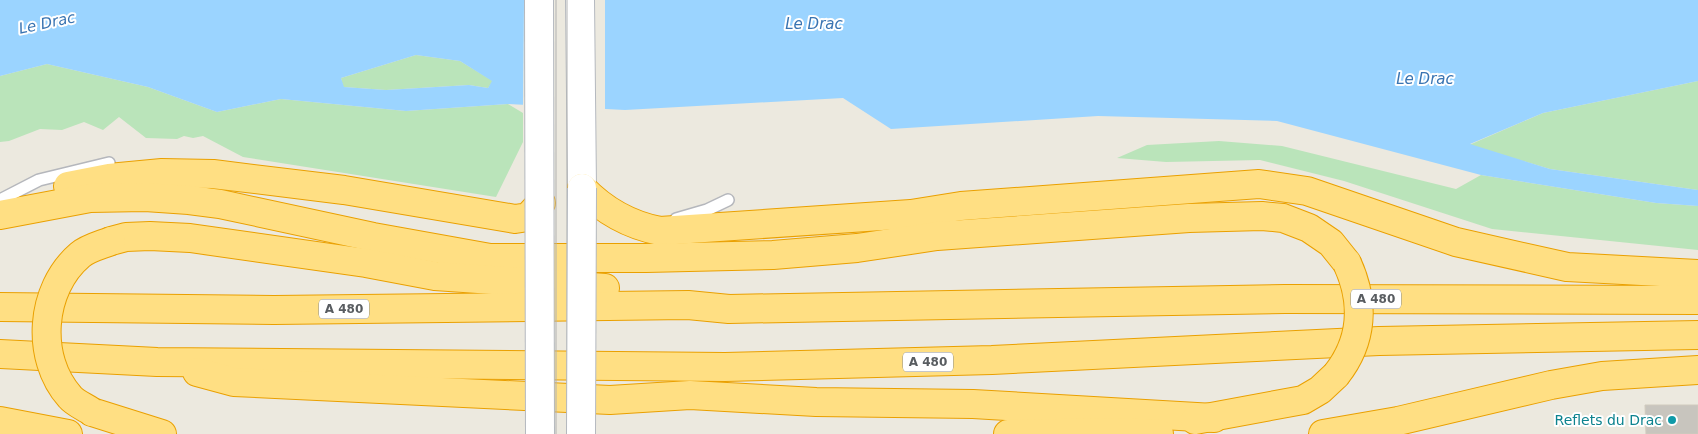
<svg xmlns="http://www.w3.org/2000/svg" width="1698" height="434" font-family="'DejaVu Sans',sans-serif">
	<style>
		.green { fill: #bae4ba }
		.water { fill: #9bd4ff; fill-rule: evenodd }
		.pier { fill: #ece9df }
		.building { fill: #c8c5be; stroke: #d0cabd }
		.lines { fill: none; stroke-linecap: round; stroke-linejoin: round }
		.lane-casing { stroke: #b5b7bc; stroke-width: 14 }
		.secondary-casing { stroke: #b5b9bf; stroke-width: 30 }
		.highway-casing { stroke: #eaa000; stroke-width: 30 }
		.lane { stroke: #fff; stroke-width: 11 }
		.secondary { stroke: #fff; stroke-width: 28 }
		.highway { stroke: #ffdf83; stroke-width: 28 }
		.tram { stroke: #b1b2b2; stroke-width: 1 }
		.secondary-bridge-casing { stroke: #b5b9bf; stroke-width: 30; stroke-linecap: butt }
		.highway-bridge-casing { stroke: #eaa000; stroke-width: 30; stroke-linecap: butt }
		.secondary-bridge { stroke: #fff; stroke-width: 28 }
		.highway-bridge { stroke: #ffdf83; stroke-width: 28 }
		.culture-dot { fill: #0f9aa8; stroke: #fff; stroke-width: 2 }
		.labels { text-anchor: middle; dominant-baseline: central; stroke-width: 4; stroke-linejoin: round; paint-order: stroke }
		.shield { fill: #fff; stroke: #8a8d90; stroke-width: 1 }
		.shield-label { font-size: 12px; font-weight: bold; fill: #585c60 }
		.culture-label { font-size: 14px; fill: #0d838f; stroke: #fff; text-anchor: end }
		.water-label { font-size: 15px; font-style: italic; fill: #3974b2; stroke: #fff }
	</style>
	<rect width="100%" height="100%" fill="#ece9df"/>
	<g class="green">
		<polygon points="416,55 460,61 493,81 488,88 469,85 386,90 343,87 341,78"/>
		<polygon points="47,64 148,87 217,112 281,99 406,111 508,104 523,113 523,142 496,197 243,157 203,136 193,138 184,136 177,139 146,138 119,117 103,130 84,122 62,130 40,129 9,141 0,142 0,76"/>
		<polygon points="1698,81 1698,190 1550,169 1469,145 1543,113"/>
		<polygon points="1219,141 1282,146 1456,189 1481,175 1656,203 1698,206 1698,250 1492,229 1344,181 1260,160 1166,162 1117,158 1147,145"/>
	</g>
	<path class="water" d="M0,0H1698V81L1543,113L1470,144L1550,169L1698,190V206L1656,203L1481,175L1277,121L1098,116L891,129L843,98L625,110L508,104L406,111L281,99L217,112L148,87L47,64L0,76ZM416,55L460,61L492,81L488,88L469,85L386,90L344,87L341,78Z"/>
	<polygon class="pier" points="524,0 605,0 605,112 523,107"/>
	<polygon class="building" points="1645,405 1698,405 1698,434 1646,434"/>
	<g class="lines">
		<g class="lane-casing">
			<g id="lane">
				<polyline points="0,200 39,180 109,163"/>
				<polyline points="676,219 707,210 728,200"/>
			</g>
		</g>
		<g class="secondary-casing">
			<polyline id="secondary" points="580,0 582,188"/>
		</g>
		<g class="highway-casing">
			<g id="highway">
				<polyline points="68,186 109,178 162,173 213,174 344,190 515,219 528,217 541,203"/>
				<path d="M582,188C604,211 629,225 660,231L911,214L961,206L1259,184L1307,191L1456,242L1567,267L1698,274"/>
				<polyline points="0,215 90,198 145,197 189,200 220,204 373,237 490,258 646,258 773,255 857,248 937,236 1189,218 1262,216 1283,218 1309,228 1331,243 1347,263"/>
				<polyline points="111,241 126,237 150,236 190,238 366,263 435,276 605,288"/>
				<polyline points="0,307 274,310 688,305 729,309 1285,299 1698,300"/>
				<polyline points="0,354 157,362 725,367 992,360 1379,341 1698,335"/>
				<polyline points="197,372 234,382 610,400 690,395 816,402 973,404 1214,418"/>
				<polyline points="92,412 162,434"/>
				<polyline points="1195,420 1303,400 1320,390 1336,375"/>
				<polyline points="0,421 68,434"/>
				<polyline points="1008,434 1117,432 1159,434"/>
				<polyline points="1323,434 1398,421 1551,385 1602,376 1698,370"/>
			</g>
		</g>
		<use href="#lane" class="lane"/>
		<use href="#secondary" class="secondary"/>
		<use href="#highway" class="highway"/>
		<g class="tram">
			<polyline points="556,434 556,0"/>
			<polyline points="567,434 567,0"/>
		</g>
		<g class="secondary-bridge-casing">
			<g id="secondary-bridge">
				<polyline points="539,0 540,434"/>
				<polyline points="581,434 582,188"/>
			</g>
		</g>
		<g class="highway-bridge-casing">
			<g id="highway-bridge">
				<path d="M1336,375C1363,341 1365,302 1347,263"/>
				<path d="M92,412C85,407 75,403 70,397C35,358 40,289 80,255C88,248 101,245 111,241"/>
			</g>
		</g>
		<use href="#secondary-bridge" class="secondary-bridge"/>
		<use href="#highway-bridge" class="highway-bridge"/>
	</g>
	<circle class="culture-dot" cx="1672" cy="420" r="5"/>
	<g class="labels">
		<g class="shield">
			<rect x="1351" y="289.5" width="50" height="19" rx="4"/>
			<rect x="319" y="299.5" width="50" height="19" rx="4"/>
			<rect x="903" y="352.5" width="50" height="19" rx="4"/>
		</g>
		<g class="shield-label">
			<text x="1376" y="299">A 480</text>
			<text x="344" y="309">A 480</text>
			<text x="928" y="362">A 480</text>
		</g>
		<g class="culture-label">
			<text x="1662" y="420">Reflets du Drac</text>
		</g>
		<g class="water-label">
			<text transform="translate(47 23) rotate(-12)">Le Drac</text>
			<text x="814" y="24">Le Drac</text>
			<text x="1425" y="79">Le Drac</text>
		</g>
	</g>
</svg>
